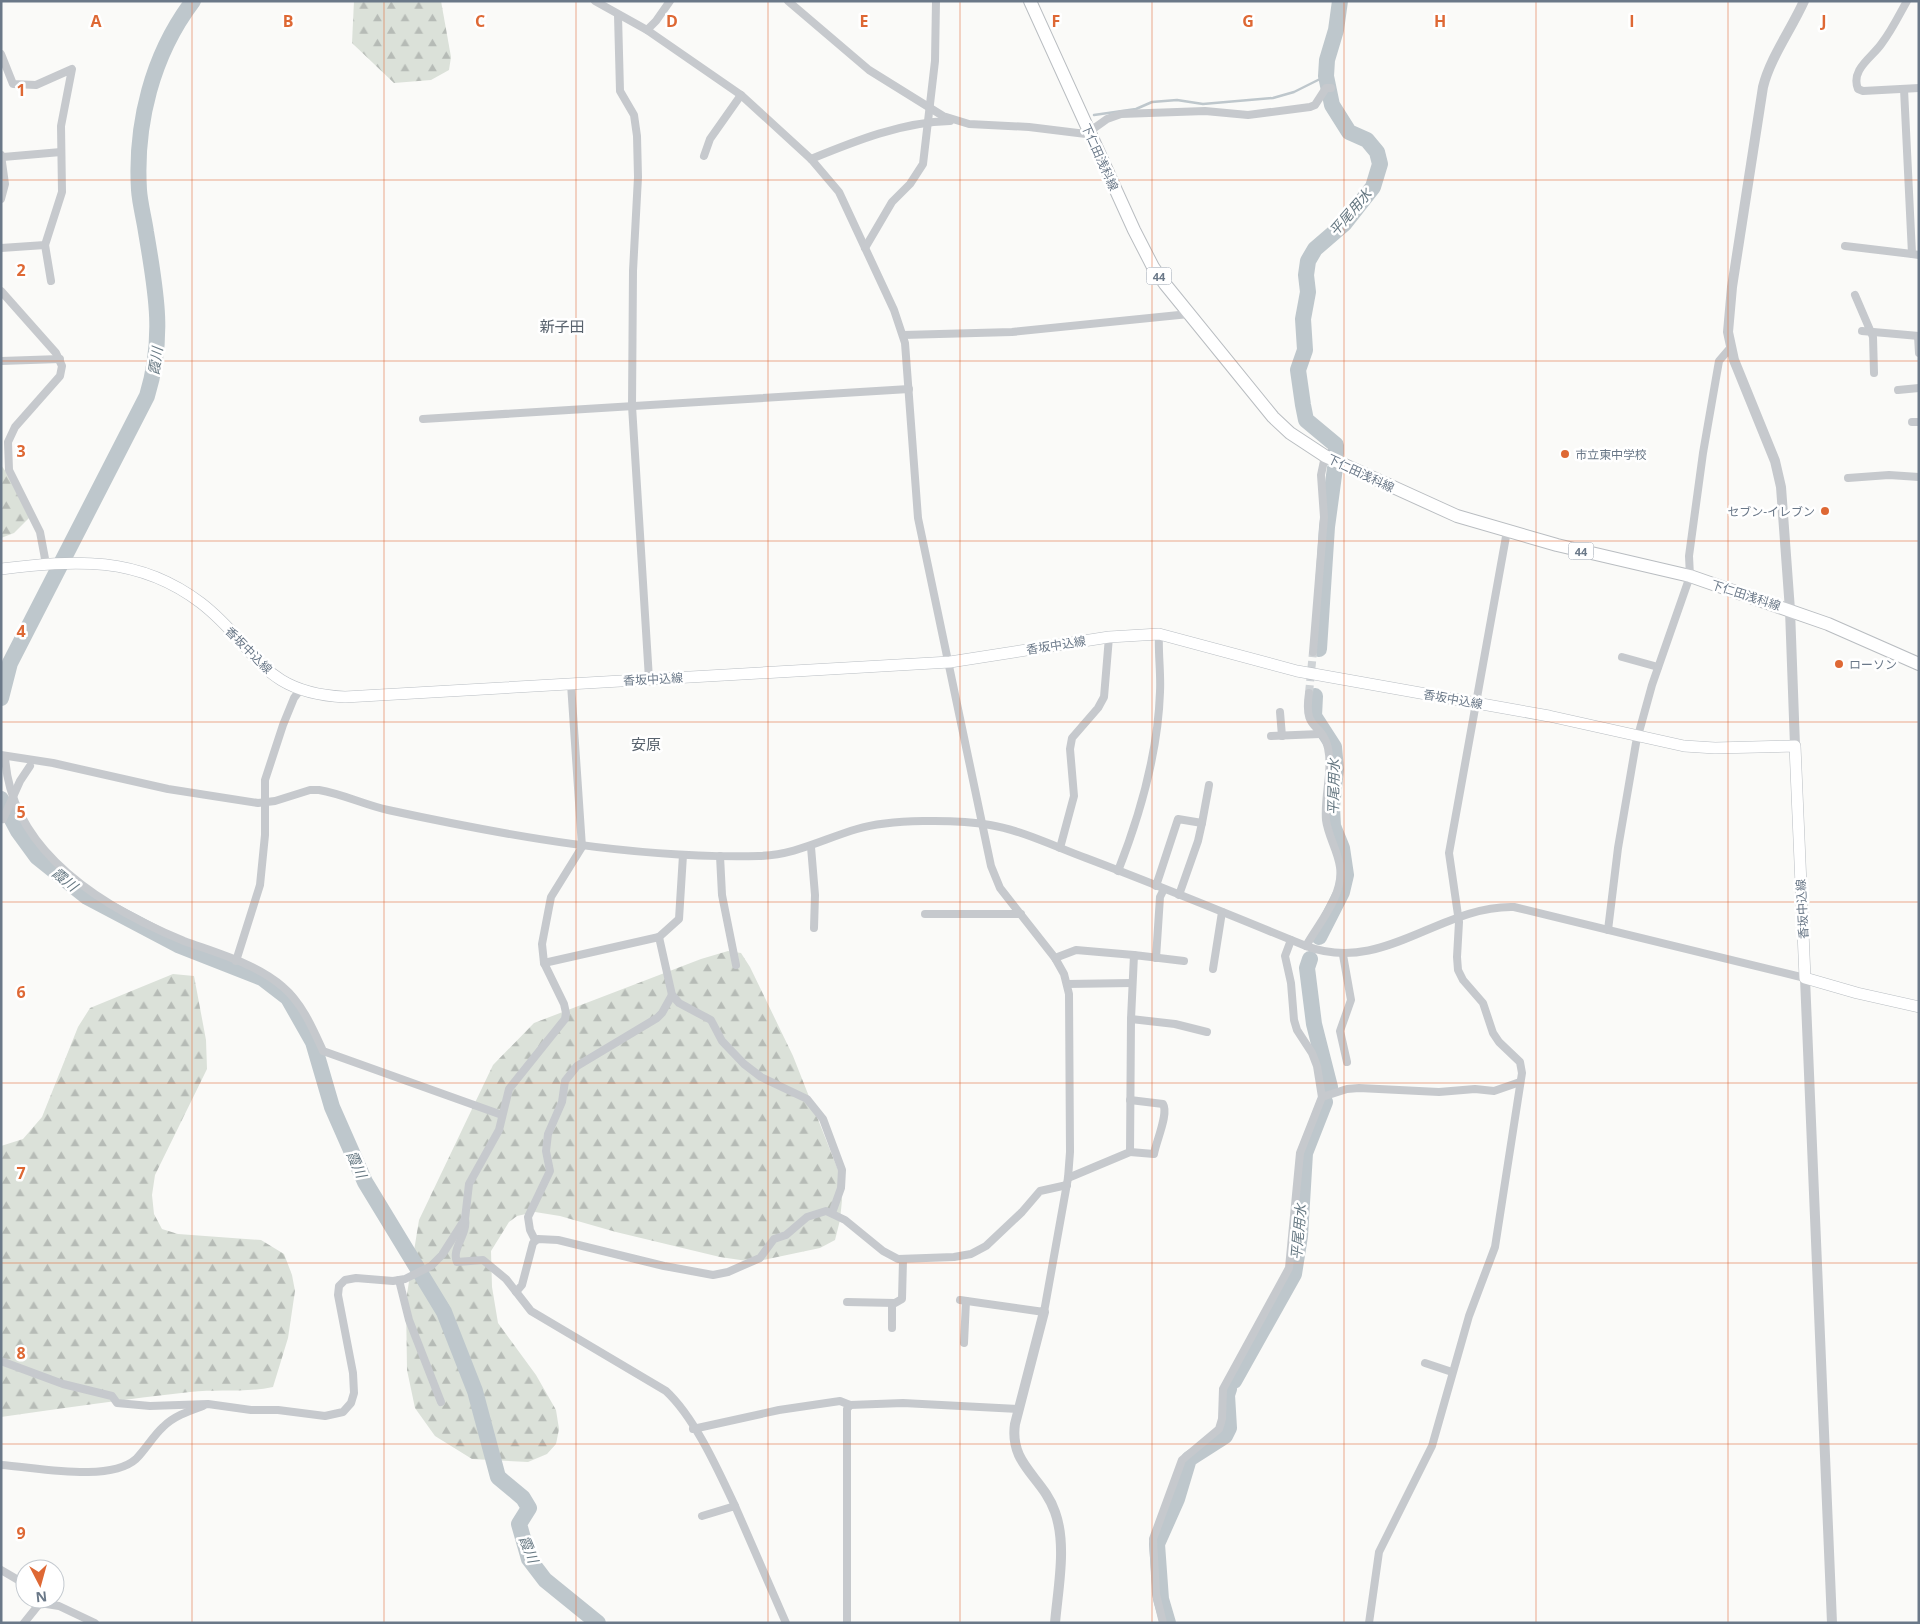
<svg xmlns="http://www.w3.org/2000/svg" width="1920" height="1624" font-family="'Open Sans','Noto Sans JP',sans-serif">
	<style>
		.forest { fill: url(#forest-firs) }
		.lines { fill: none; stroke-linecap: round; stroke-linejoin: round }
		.stream { stroke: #bec7cc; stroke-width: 2.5 }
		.river { stroke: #bec7cc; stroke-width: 16 }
		.minor-tunnel { stroke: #cfd3d6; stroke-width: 8; stroke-dasharray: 8 4; stroke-linecap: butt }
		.secondary-casing { stroke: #b8bdc2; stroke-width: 12 }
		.primary-casing { stroke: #b9bdc1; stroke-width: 14 }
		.minor { stroke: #c6c9cd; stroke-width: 8 }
		.tertiary { stroke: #c6c9cd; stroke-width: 10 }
		.secondary { stroke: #fff; stroke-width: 11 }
		.primary { stroke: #fff; stroke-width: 12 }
		.grid { fill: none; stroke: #de6834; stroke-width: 1; stroke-opacity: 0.55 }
		.poi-dot { fill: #de6834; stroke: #fff; stroke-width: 2 }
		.labels { text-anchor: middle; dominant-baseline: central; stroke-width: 5; stroke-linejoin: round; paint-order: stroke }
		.shield { fill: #fff; stroke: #97a0ac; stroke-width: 1 }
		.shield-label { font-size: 11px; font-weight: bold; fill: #6a7888 }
		.street-label { font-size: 12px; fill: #6a7888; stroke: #fff }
		.poi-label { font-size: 12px; fill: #6a7888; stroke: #fff; text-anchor: start }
		.water-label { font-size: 14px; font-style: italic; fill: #667882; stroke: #fff }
		.quarter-label { font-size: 15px; fill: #58626d; stroke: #fff }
		.grid-label { font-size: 16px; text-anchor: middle; font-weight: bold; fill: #de6834; stroke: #fff; stroke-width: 5; stroke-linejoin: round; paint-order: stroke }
	</style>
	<defs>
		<pattern id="forest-firs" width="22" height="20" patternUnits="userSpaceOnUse" patternTransform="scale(1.25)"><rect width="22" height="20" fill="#dbe1d9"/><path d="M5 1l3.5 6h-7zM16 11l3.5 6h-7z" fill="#b6bbb6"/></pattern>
	</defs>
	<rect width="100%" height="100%" fill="#fafaf8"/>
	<g class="forest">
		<polygon points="354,1 441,1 451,57 449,70 431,80 394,83 352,43"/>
		<polygon points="1,465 24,497 31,516 14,533 1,538"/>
		<polygon points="728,951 741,953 750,967 793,1056 838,1170 842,1200 840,1220 835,1240 820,1248 754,1262 720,1257 616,1232 560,1216 535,1212 517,1216 509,1222 491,1251 492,1287 498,1323 536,1375 556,1410 559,1429 556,1444 547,1454 528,1462 472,1459 435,1436 415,1408 407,1370 406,1300 419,1220 493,1065 534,1023 701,959"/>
		<path d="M173,974L194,976L206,1040L207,1069L155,1175L152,1195L154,1214L162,1229L178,1234L261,1240L284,1254L292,1275L295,1291L288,1338L273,1387C245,1393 218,1389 190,1392C127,1399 64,1408 1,1417V1146L23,1139L42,1117L78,1027L90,1008Z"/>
	</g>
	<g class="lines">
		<polyline class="stream" points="1094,115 1136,109 1152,102 1177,100 1203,104 1273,98 1294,92 1326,76"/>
		<g class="river">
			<polyline points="1336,454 1336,445 1306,420 1303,405 1298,370 1305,350 1303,319 1308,292 1306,275 1308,261 1315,249 1344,224 1373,187 1380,164 1377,152 1367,140 1349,132 1332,105 1326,76 1327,60 1336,30 1340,1"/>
			<polyline points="1319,649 1327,527 1335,468"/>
			<polyline points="1315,696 1314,716 1334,747 1336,769 1332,807 1333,826 1342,848 1346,875 1342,892 1319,937"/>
			<path d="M1,698L10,663L147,396C165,337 156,291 146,232C144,218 140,204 139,190C135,124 152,55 193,1"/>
			<polyline points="1,799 18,831 37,857 87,897 178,945 262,978 288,998 313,1042 332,1107 365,1182 444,1312 475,1391 498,1477 523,1498 529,1508 519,1524 529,1559 545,1580 598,1623"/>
			<polyline points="1310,959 1307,968 1314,1024 1330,1087"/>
			<polyline points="1234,1381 1294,1274 1300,1236 1305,1153 1325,1102"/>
			<polyline points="1168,1623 1161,1599 1157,1544 1177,1499 1189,1459 1225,1436 1229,1428 1227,1395 1229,1389"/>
		</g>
		<polyline class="minor-tunnel" points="1309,693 1313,652"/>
		<g class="secondary-casing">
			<path id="secondary" d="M1,569C75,560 138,555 201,603C258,647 259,693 345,697L950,662L1109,637L1159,634L1297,671L1549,716L1684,746L1715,748L1795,746L1805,978L1857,993L1919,1007"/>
		</g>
		<g class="primary-casing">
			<polyline id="primary" points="1030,1 1134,230 1153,267 1165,284 1273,417 1290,433 1325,456 1457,516 1557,545 1690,576 1828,624 1919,664"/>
		</g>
		<g class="minor">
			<polyline points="595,1 647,30 741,95 811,159 839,192 894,310 905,343 918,518 991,866 1000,888 1055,958 1064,974 1069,994 1070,1152 1068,1178 1044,1312 960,1300"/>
			<polyline points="788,1 869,70 943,116 969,124 1029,127 1086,134 1107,119 1121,114 1205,111 1248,115 1310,107 1315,105 1326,88 1331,88"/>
			<path d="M1907,1C1899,15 1892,30 1882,43C1873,57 1850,69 1858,89L1863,91L1919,88"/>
			<polyline points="618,15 620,91 634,115 637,136 638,177 633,271 632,406 649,679"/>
			<polyline points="647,30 656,21 670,1"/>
			<polyline points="1,54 13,84 36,85 72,69 61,126 62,192 45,245 1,248"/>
			<polyline points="1904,89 1912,254 1919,255"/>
			<polyline points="1,155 5,184 1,199"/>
			<polyline points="704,156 710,139 741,95"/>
			<polyline points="3,157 61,152"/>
			<path d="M811,159C855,141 902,122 950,121"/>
			<polyline points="45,245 51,281"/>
			<polyline points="1845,246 1912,254"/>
			<polyline points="865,248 892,202 910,184 923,164 935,61 936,1"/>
			<polyline points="1,291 56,353 62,366 60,376 15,427 8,442 9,470 40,532 46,564"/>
			<polyline points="1855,295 1873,337 1874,373"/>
			<polyline points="1862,331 1919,336"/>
			<polyline points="903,335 1012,332 1189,314"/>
			<polyline points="1918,336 1919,353"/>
			<polyline points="1,361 60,359"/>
			<polyline points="1898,390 1919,388"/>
			<polyline points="423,419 909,389"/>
			<polyline points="1912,422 1919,422"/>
			<polyline points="1848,478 1889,475 1919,477"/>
			<polyline points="1313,652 1324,517 1321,475 1325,456"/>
			<polyline points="1622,657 1658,667"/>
			<polyline points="1280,712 1282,736"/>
			<polyline points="1271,736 1320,734"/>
			<path d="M1,755L53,763L168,789L258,803L275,801L310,790H319C343,794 365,805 388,810C508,836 636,859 759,856C795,855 823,839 857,829C889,819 957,819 990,825C1021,830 1056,847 1086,858C1160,886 1233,916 1306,946C1383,975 1440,905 1514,907L1805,978"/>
			<path d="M5,756C10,852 104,908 184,941C217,953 257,964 283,987C302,1003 313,1029 323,1051L502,1115"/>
			<polyline points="3,819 20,781 30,766"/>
			<polyline points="811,847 815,895 814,928"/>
			<polyline points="1060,848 1074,796 1070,749 1072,738 1098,708 1104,697 1109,637"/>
			<polyline points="720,856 722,895 736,965"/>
			<path d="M1118,871C1140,815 1158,752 1160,692C1161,672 1158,654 1159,634"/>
			<polyline points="1156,886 1178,819 1202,823 1209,785"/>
			<polyline points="1179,895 1198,841 1202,823"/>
			<polyline points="925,914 1021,914"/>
			<polyline points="1608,930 1618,848 1636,743 1652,685 1690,576 1689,556 1703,453 1719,361 1731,347"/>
			<polyline points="659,937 672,995 679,1003 711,1020 722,1041 744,1064 761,1077 807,1099 823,1119 842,1170 841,1188 832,1213"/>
			<path d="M1306,946C1319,923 1344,895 1340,867C1338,851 1328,836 1326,820C1324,796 1333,771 1328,748C1322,721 1303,733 1309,693"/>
			<polyline points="1343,955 1351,1000 1340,1031 1347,1062"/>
			<polyline points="1055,958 1076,950 1134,955"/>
			<polyline points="1156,958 1160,897 1164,889"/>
			<polyline points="236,961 260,885 265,835 265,780 283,725 294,698 300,690"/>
			<polyline points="544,963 659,937 679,919 683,855"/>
			<polyline points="1213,969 1222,912"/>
			<polyline points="1067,984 1132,983"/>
			<polyline points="1131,1019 1175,1024 1207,1032"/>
			<polyline points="1322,1097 1347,1089 1359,1088 1439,1092 1475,1089 1494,1091 1520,1082"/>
			<path d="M1130,1100L1163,1104C1169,1114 1156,1141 1154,1154L1130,1152"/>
			<polyline points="1068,1178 1130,1152 1131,1019 1134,955 1184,961"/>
			<path d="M465,1219C468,1234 451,1249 457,1262L483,1260L506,1279L531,1311L666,1391C695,1418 718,1470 735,1506"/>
			<polyline points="535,1240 530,1230 528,1217 550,1171 546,1151 548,1134 562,1102 565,1081 577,1066 657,1018 662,1013 672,995"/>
			<polyline points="399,1280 409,1320 441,1402"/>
			<polyline points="516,1292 522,1285 533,1243 538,1239 558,1240 664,1266 713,1275 728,1272 760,1258 774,1239 786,1235 807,1217 826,1211 845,1220 883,1251 898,1259 954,1257 971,1254 986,1246 1022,1212 1040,1191 1067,1185"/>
			<polyline points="847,1302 895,1303 902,1299 903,1260"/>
			<polyline points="892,1328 892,1303"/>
			<polyline points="964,1343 966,1301"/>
			<polyline points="1,1361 63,1384 112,1396 117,1403 150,1406 208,1404 251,1410 278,1410 325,1416 343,1412 351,1403 354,1393 353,1373 338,1295 339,1286 345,1280 356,1278 393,1281 405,1279 431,1266 442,1255 465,1219 469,1184 499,1130 509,1089 565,1019 566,1013 564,1004 544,963 542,944 551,897 582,847 571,684"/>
			<polyline points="1425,1363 1452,1372"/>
			<polyline points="693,1429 779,1410 840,1401 850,1405 903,1403 1019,1409"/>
			<path d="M1,1465C36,1467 109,1483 136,1459C146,1449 153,1436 163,1427C174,1416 189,1411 203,1406"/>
			<polyline points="702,1516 735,1506 786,1623"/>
			<polyline points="1,1570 25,1584"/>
			<polyline points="24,1623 40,1603 59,1606 95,1623"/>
			<polyline points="847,1623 847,1409 850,1405"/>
			<polyline points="1163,1623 1156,1594 1153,1539 1182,1460 1219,1429 1222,1419 1223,1389 1289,1268 1300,1153 1322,1097 1317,1066 1312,1053 1297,1030 1294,1020 1291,983 1285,956 1291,940"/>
			<polyline points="1369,1623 1379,1552 1432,1446 1469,1316 1495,1247 1522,1073 1520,1062 1499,1042 1493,1033 1483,1003 1463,980 1458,970 1457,957 1459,922 1449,853 1507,531"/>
		</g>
		<g class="tertiary">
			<path d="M1795,746L1790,610L1781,487L1775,461L1734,360L1728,332L1732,287L1763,87C1770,58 1791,30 1804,1"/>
			<polyline points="1805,978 1832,1623"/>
			<path d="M1044,1312L1015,1424C1009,1465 1043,1477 1055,1512C1067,1545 1058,1588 1055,1623"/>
		</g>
		<use href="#secondary" class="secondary"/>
		<use href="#primary" class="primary"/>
	</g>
	<path class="grid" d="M192,1V1623M384,1V1623M576,1V1623M768,1V1623M960,1V1623M1152,1V1623M1344,1V1623M1536,1V1623M1728,1V1623M1,180H1919M1,361H1919M1,541H1919M1,722H1919M1,902H1919M1,1083H1919M1,1263H1919M1,1444H1919"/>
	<g class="poi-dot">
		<circle cx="1565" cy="454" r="5"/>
		<circle cx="1825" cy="511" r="5"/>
		<circle cx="1839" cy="664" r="5"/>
	</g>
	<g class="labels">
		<g class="shield">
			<rect x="1146.5" y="267.5" width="25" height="17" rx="4"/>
			<rect x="1568.5" y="542.5" width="25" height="17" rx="4"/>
		</g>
		<g class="shield-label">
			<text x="1159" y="276">44</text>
			<text x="1581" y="551">44</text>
		</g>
		<g class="street-label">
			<text transform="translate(1100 157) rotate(66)">下仁田浅科線</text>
			<text transform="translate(1361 473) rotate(25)">下仁田浅科線</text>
			<text transform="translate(1746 595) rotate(18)">下仁田浅科線</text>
			<text transform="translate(1056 645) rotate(-9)">香坂中込線</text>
			<text transform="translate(249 650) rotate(45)">香坂中込線</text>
			<text transform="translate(653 679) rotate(-3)">香坂中込線</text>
			<text transform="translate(1453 699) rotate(10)">香坂中込線</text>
			<text transform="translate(1802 909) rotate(-93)">香坂中込線</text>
		</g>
		<g class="poi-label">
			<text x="1575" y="454">市立東中学校</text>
			<text x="1815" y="511" text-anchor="end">セブン-イレブン</text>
			<text x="1849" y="664">ローソン</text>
		</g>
		<g class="water-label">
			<text transform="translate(1350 212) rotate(-49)">平尾用水</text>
			<text transform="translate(155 361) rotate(-82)">霞川</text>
			<text transform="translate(1333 787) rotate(-89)">平尾用水</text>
			<text transform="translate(65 879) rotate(39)">霞川</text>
			<text transform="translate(357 1164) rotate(66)">霞川</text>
			<text transform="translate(1298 1232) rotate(-85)">平尾用水</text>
			<text transform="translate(529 1549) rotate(68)">霞川</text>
		</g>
		<g class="quarter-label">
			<text x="562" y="326">新子田</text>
			<text x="646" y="744">安原</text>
		</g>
	</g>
	<g class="grid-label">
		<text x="96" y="27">A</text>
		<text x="288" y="27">B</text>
		<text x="480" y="27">C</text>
		<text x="672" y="27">D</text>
		<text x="864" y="27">E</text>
		<text x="1056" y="27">F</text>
		<text x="1248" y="27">G</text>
		<text x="1440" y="27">H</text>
		<text x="1632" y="27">I</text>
		<text x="1824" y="27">J</text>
		<text x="21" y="96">1</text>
		<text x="21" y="276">2</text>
		<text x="21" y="457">3</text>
		<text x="21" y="637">4</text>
		<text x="21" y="818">5</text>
		<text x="21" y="998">6</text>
		<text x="21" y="1179">7</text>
		<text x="21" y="1359">8</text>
		<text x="21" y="1539">9</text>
	</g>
	<rect width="1920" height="1624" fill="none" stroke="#6a7888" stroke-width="5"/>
	<g transform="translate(40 1584) rotate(174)"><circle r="24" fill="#ffffff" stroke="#c3c9cf"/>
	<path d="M0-4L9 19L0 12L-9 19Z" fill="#de6834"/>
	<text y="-8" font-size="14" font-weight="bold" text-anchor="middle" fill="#6a7888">N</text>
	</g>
</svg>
